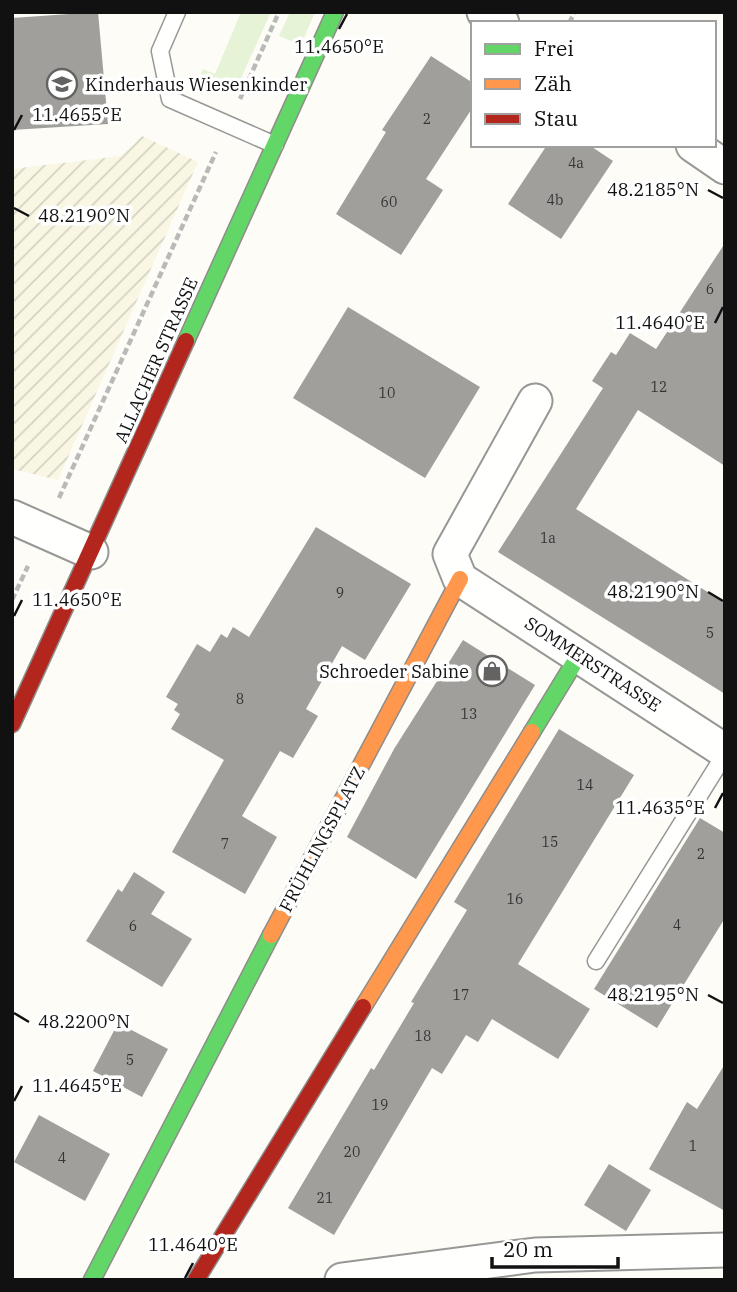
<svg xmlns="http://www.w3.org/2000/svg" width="737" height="1292" font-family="'IBM Plex Serif',serif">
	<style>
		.farmland { fill: url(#farmland-furrows) }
		.grass { fill: #e7f3d7 }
		.building { fill: #a19f9c }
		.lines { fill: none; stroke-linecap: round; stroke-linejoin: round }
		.lane-casing { stroke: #979795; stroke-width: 19 }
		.street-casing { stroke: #979795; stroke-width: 37 }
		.fast-casing { stroke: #8e8d8b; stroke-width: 19 }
		.slow-casing { stroke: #8e8d8b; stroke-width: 19 }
		.jam-casing { stroke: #8e8d8b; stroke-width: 19 }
		.path { stroke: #b9b9b8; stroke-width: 4.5; stroke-dasharray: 7 3.5; stroke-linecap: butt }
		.lane { stroke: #fffffe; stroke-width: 16 }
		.street { stroke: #fffffe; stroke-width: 33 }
		.fast { stroke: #63d668; stroke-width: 16 }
		.slow { stroke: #ff974d; stroke-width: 16 }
		.jam { stroke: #b3261e; stroke-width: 16 }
		.ticks { fill: none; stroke: #111; stroke-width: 2.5 }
		.labels { text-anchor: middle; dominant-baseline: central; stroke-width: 7; stroke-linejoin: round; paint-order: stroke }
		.number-label { font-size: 14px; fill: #353434 }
		.poi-label { font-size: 18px; fill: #111; stroke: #fff; text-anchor: start }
		.street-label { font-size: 18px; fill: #111; stroke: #fff }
		.ticks-label { font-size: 18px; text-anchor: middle; fill: #111; stroke: #fff; stroke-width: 7; stroke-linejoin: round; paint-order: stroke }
	</style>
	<defs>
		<pattern id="farmland-furrows" width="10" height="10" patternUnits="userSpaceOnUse" patternTransform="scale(1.75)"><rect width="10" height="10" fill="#f9f7e4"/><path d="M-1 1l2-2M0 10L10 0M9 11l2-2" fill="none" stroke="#d4d3c3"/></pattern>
	</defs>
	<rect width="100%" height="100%" fill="#fdfcf7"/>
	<polygon class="farmland" points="142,136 198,162 58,480 12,469 12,169 121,156"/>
	<g class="grass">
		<polygon points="241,12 271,12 234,94 199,77 203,69 215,74"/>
		<polygon points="290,12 315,12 301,45 279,36"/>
	</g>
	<g class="building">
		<polygon points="98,12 108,124 12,130 12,18"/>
		<polygon points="431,56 473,83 473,107 426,179 443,190 401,255 336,214 386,132 382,130"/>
		<polygon points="547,145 589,145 613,161 561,239 508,204"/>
		<polygon points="725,243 725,466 638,410 576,509 725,603 725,694 498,552 603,388 592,381 611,352 616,355 630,333 656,349"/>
		<polygon points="348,307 480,387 425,478 293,398"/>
		<polygon points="316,527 411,584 365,660 342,646 306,709 318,716 293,758 280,751 242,816 277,837 245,894 172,852 224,760 171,729 180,714 174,710 178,704 166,697 197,644 210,652 221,634 227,638 233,627 249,637"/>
		<polygon points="463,640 535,685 416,879 347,837 394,749"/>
		<polygon points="559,729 634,775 518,964 590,1009 558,1059 492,1019 478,1042 466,1035 442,1074 432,1068 334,1235 288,1208 371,1068 374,1070 414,1003 411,1002 467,910 454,902"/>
		<polygon points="700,818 725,833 725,918 657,1028 594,989"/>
		<polygon points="134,872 165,892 151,914 192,939 162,987 86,941 118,889 122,892"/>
		<polygon points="118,1023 168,1049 142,1097 93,1071"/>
		<polygon points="725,1064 725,1211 649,1169 687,1102 697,1109"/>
		<polygon points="39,1115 110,1154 85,1201 14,1162"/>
		<polygon points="609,1164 651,1190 626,1231 584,1205"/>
	</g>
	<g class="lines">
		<g class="lane-casing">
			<g id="lane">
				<polyline points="177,12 160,51 170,99 275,145"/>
				<polyline points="596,961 725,754"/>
			</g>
		</g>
		<g class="street-casing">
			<g id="street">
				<polyline points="484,12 502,23"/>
				<polyline points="693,145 725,167"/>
				<polyline points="535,401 450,554 460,579 725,751"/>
				<polyline points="12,517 91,552"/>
				<polyline points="342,1280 535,1255 725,1250"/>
			</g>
		</g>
		<g class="fast-casing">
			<g id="fast">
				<polyline points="186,341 335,12"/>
				<polyline points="532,732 579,655"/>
				<polyline points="92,1280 271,935"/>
			</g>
		</g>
		<g class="slow-casing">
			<g id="slow">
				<polyline points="271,935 460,579"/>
				<polyline points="363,1007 532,732"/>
			</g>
		</g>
		<g class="jam-casing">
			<g id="jam">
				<polyline points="12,724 186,341"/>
				<polyline points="196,1280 363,1007"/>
			</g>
		</g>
		<g class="path">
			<polyline points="569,23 575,12"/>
			<polyline points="240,99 279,12"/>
			<polyline points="59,498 216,152"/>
			<polyline points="12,600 28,566"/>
		</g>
		<use href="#lane" class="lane"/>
		<use href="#street" class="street"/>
		<use href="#fast" class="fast"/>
		<use href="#slow" class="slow"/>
		<use href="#jam" class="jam"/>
	</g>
	<path class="ticks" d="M339,29L347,14M14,130L22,115M708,190L723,198M14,208L29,216M715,323L723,307M708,592L723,601M14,616L22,600M715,808L723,793M708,995L723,1003M14,1013L29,1022M14,1101L22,1086M185,1278L193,1263"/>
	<defs>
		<g id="school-ring" transform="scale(1.575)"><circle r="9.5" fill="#fff" stroke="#646362" stroke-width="1.5"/><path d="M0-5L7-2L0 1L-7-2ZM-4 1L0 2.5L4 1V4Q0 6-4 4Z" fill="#646362"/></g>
		<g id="shop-ring" transform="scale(1.575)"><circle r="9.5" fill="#fff" stroke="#646362" stroke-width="1.5"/><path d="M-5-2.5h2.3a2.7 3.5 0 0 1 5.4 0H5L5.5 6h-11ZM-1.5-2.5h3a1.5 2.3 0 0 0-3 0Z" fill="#646362"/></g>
	</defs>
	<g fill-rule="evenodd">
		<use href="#school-ring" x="62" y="84"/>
		<use href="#shop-ring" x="492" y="671"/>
	</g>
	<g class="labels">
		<g class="number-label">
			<text x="427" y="119">2</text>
			<text x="576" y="163">4a</text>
			<text x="555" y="200">4b</text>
			<text x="389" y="202">60</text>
			<text x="710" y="289">6</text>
			<text x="659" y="387">12</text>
			<text x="387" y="393">10</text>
			<text x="548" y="538">1a</text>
			<text x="340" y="593">9</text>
			<text x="710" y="633">5</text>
			<text x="240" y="699">8</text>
			<text x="469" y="714">13</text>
			<text x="585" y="785">14</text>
			<text x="550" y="842">15</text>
			<text x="225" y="844">7</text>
			<text x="701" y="854">2</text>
			<text x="515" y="899">16</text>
			<text x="677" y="925">4</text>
			<text x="133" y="926">6</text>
			<text x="461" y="995">17</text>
			<text x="423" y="1036">18</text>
			<text x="130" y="1060">5</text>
			<text x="380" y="1105">19</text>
			<text x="693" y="1146">1</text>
			<text x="352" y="1152">20</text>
			<text x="62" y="1158">4</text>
			<text x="325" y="1198">21</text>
		</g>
		<g class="poi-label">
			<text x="85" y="84">Kinderhaus Wiesenkinder</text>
			<text x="469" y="671" text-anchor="end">Schroeder Sabine</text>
		</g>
		<g class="street-label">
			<text transform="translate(156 360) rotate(-66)">ALLACHER STRASSE</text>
			<text transform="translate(593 664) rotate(33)">SOMMERSTRASSE</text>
			<text transform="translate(322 839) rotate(-62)">FRÜHLINGSPLATZ</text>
		</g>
	</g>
	<g class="ticks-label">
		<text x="339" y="53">11.4650°E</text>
		<text x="77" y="121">11.4655°E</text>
		<text x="653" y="196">48.2185°N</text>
		<text x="84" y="222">48.2190°N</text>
		<text x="660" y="329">11.4640°E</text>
		<text x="653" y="598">48.2190°N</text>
		<text x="77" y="606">11.4650°E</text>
		<text x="660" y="814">11.4635°E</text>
		<text x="653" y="1001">48.2195°N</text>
		<text x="84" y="1028">48.2200°N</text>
		<text x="77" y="1092">11.4645°E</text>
		<text x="193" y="1251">11.4640°E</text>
	</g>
	<rect width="737" height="1292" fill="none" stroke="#111111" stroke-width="28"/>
	<rect x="471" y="21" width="245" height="126" fill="#ffffff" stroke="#a0a0a0" stroke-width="2"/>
	<rect x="485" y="44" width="35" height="10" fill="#63d668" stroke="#a0a0a0" stroke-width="2"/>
	<text x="534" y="56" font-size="21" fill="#111111">Frei</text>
	<rect x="485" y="79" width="35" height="10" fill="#ff974d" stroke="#a0a0a0" stroke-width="2"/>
	<text x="534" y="91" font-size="21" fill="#111111">Zäh</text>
	<rect x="485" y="114" width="35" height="10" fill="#b3261e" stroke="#a0a0a0" stroke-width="2"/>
	<text x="534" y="126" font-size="21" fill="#111111">Stau</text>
	<path d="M492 1257v10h126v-10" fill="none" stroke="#111111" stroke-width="3.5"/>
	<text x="503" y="1257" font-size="21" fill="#111111" stroke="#ffffff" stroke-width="5" paint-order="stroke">20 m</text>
</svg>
